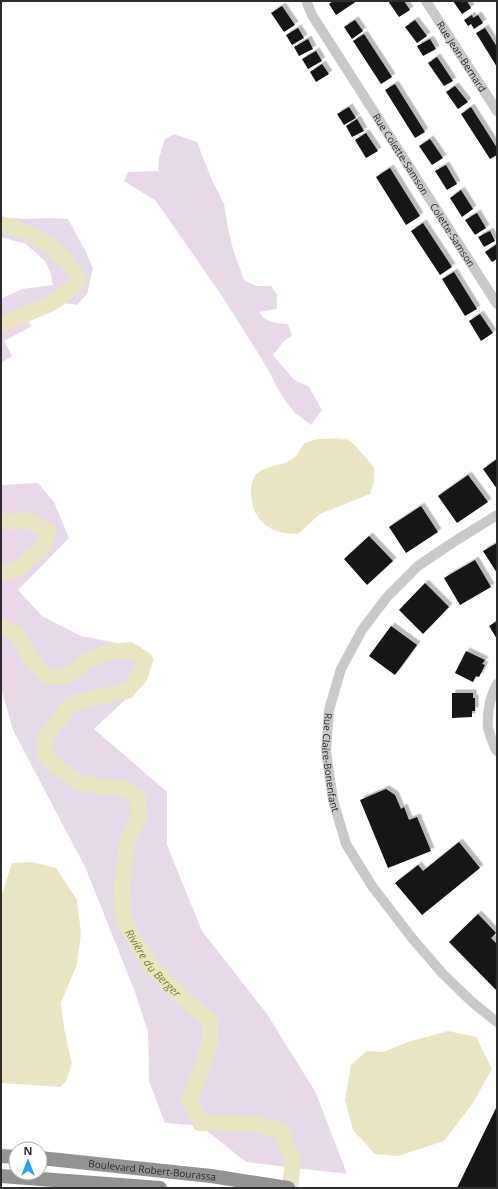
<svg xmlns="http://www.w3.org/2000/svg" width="498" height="1189" font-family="'Open Sans',sans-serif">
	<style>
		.green { fill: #e8d8ea }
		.water { fill: #ebe4c3 }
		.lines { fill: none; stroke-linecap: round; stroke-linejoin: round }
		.river { stroke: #ebe4c3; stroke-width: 16 }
		.building { fill: #131313; filter: url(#shadow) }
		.minor { stroke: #c9c9c9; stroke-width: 10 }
		.highway { stroke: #939393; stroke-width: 14 }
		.labels { text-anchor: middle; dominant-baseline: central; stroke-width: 4; stroke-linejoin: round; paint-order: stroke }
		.street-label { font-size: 10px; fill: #2c2c2c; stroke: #fff }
		.water-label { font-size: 11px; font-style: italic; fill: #827435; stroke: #fff }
	</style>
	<defs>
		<filter id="shadow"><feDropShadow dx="3.5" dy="-3.5" stdDeviation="0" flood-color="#0004"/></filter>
	</defs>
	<rect width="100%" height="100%" fill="#fff"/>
	<g class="green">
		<path d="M174,134L197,142L211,178L224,204L228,229L233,249L244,280L256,286H271L277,294V309L259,312C266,323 275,323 288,324L292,336L285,340L273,355L294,380L309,387L322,410L311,425L294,412L282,396L266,366L224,299L156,201L124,181L128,172L158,171L159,158L165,139Z"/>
		<polygon points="1,217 25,219 50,218 68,219 86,252 93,269 87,294 77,305 63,303 28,322 32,326 4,341 12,356 1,363 1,299 22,289 53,285 50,271 44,260 26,244 1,237"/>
		<polygon points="38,483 54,502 69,538 18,590 42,616 81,636 136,647 146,680 94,729 167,792 167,845 202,931 267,1014 316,1093 347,1174 246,1162 201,1126 165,1123 149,1081 148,1032 135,992 86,869 13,730 1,688 1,485"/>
	</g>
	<g class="water">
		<path d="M318,439C326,439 343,437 350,441C356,445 368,461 374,467V483L370,494L320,514L298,534C279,533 267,531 256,514C252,507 251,498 251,490C252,460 282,471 296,456C299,453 301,447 304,443Z"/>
		<polygon points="32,862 56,868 77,900 81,933 77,964 61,1003 64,1028 72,1064 66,1081 60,1087 1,1083 1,897 12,863"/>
		<polygon points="448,1031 476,1037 492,1069 473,1103 444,1141 398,1156 375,1154 353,1130 345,1100 351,1065 367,1051 383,1052 408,1042"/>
	</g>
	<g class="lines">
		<g class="river">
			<path d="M1,224C34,231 64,250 79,281L64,294L52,303L1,325"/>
			<polyline points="1,522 31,521 48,531 43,548 18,569 1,574"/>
			<path id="s1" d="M1,626L17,634L30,657L47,677H67L88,660L108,652L130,650L145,660L140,676L127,691L102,696L71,704L44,739L45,754L50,761L78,782L100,787H122L138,798L139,817L128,839L122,886L123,920L151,966L182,997L210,1021V1042L201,1071L189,1100L200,1123H250L280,1130L293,1160L290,1188"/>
		</g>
	</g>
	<g class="building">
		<polygon points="333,1 357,1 336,15 329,4"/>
		<polygon points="388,1 404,1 410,10 399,17"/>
		<polygon points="453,1 467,1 471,8 462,14"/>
		<polygon points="282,6 295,25 284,32 271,13"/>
		<polygon points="472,15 473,18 478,15 483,23 474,29 471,24 468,26 464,20"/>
		<polygon points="355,20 363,31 352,39 344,27"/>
		<polygon points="415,20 427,36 417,43 405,27"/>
		<polygon points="298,28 304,38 292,45 286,35"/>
		<polygon points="485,28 497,47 497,67 476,33"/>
		<polygon points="364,34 392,77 381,84 353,41"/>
		<polygon points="308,39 313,49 299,56 294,47"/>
		<polygon points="430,39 436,49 423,56 417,46"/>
		<polygon points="316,51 322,61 308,69 302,59"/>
		<polygon points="437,57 453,81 444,86 428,63"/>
		<polygon points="322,64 329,74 316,82 310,72"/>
		<polygon points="395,84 425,132 415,138 385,90"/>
		<polygon points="455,86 468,102 458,109 446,92"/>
		<polygon points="349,107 356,118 344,125 337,114"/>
		<polygon points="471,107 497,148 497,155 490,159 461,114"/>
		<polygon points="357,119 364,131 352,137 346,126"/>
		<polygon points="366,133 378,151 366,158 355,140"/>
		<polygon points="430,139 443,158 432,165 419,146"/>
		<polygon points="446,165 457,184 447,190 435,171"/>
		<polygon points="390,168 420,216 406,225 376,177"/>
		<polygon points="461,190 473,209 462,217 450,198"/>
		<polygon points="477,213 486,228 475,235 465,220"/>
		<polygon points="423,223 452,267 440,275 411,231"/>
		<polygon points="490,231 495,241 484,247 478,237"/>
		<polygon points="497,244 497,259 492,262 485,252"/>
		<polygon points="454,272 477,309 465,316 442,279"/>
		<polygon points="480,314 493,333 481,341 469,321"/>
		<polygon points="497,459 497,489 483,469"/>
		<polygon points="468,475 488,502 457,523 438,496"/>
		<polygon points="421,506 438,532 406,553 389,527"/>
		<polygon points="369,536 393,561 367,585 344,559"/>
		<polygon points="497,543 497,573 483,551"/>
		<polygon points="475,560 491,587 460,605 444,578"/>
		<polygon points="425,583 449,607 423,634 399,610"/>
		<polygon points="497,621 497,639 489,626"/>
		<polygon points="391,626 417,645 395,675 369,656"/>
		<polygon points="466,651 485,660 482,664 485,665 479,677 476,676 473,682 455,673"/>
		<polygon points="452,693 473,693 473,698 475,698 475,711 472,711 472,717 452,718"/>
		<polygon points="386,789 395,795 401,809 404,807 409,820 417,817 431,851 388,868 360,800"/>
		<polygon points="459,842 480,868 422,915 395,883 418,865 423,871"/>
		<polygon points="478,914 496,933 491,938 497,944 497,991 449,942"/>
		<polygon points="497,1106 497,1188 457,1188"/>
	</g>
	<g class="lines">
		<g class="minor">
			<path id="s2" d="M426,1L497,111"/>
			<path id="s3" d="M307,3L312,15L497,304"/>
			<path id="s4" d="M497,515L452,543L418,566L387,597L362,630L341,669L329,710L326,751L333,800L346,844L372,886L412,938L443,974L472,1002L497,1022"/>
			<path d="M497,684C490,696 487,713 488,727C489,734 493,742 495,748L497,751"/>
		</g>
		<g class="highway">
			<polyline points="1,1156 16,1157"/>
			<path id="s5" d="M40,1158L211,1176L288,1188"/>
			<polyline points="1,1176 160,1188"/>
		</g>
	</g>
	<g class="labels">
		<g class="street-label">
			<text stroke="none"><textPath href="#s2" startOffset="66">Rue Jean-Bernard</textPath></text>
			<text stroke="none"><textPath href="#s3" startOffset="178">Rue Colette-Samson</textPath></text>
			<text stroke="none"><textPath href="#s3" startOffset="274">Colette-Samson</textPath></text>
			<text stroke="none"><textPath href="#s4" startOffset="319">Rue Claire-Bonenfant</textPath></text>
			<text stroke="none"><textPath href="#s5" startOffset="113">Boulevard Robert-Bourassa</textPath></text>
		</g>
		<g class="water-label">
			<text stroke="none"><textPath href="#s1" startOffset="618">Rivière du Berger</textPath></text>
		</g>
	</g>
	<rect width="498" height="1189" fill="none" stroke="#2c2c2c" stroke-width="4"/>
	<g transform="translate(28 1161)"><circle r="19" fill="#ffffff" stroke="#ababab"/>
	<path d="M0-3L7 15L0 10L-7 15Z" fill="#28a4e8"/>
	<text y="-6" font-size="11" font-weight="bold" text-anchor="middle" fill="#2c2c2c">N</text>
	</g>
</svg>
